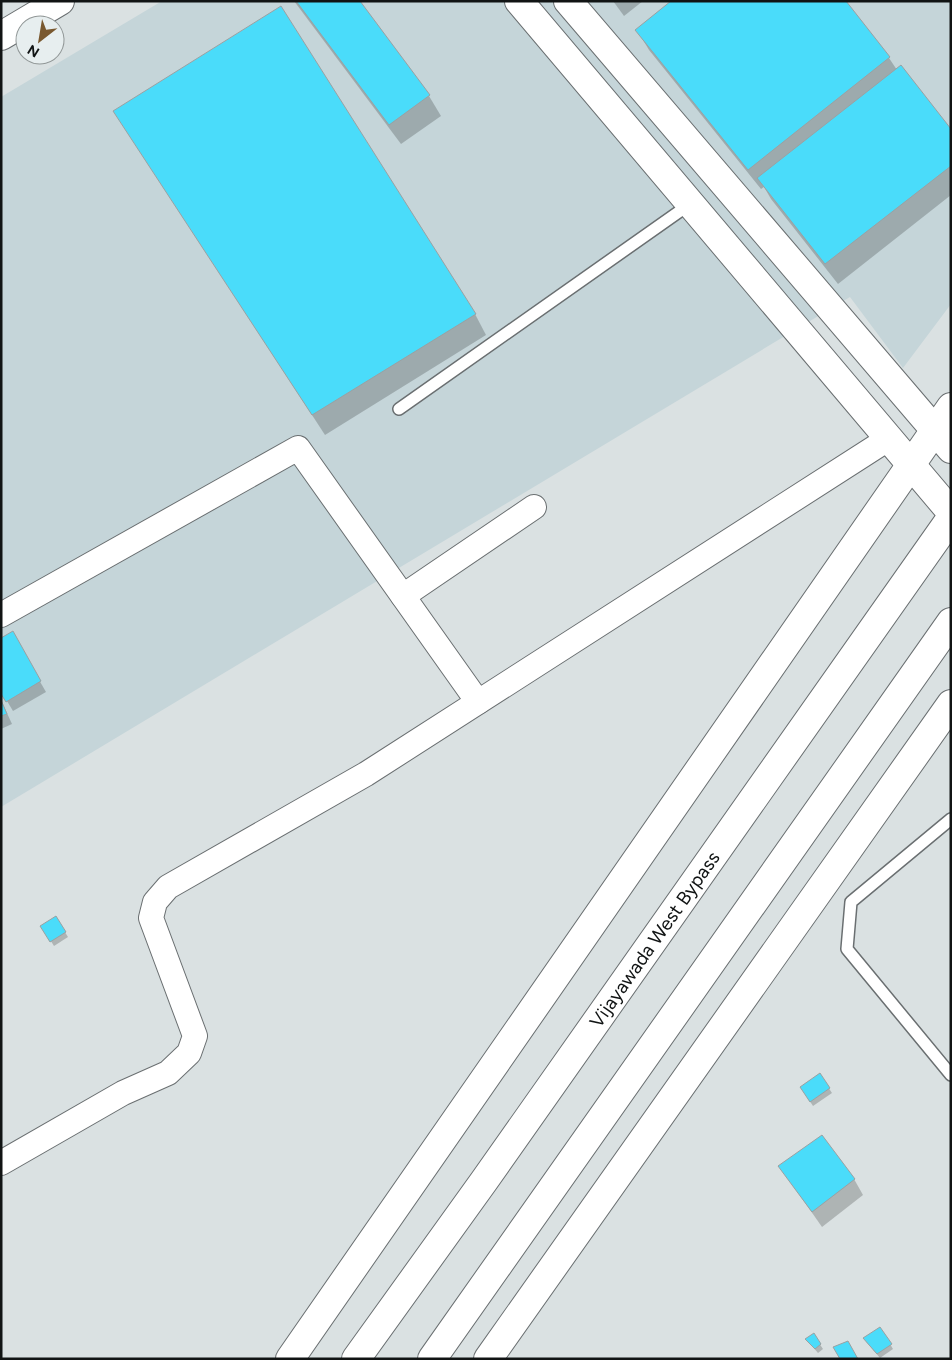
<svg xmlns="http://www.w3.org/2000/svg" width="952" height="1360" font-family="Figtree,sans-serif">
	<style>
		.built { fill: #c5d5d9 }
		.shadow { fill: #0003 }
		.building { fill: #4adcfa; stroke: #9ba1a2 }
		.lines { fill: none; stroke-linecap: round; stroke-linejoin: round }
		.lane-casing { stroke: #6a6f71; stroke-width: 14 }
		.street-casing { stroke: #6a6f71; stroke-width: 26 }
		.secondary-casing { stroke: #6a6f71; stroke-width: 30 }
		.highway-casing { stroke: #6a6f71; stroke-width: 30 }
		.lane { stroke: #fff; stroke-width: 11 }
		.street { stroke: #fff; stroke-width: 24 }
		.secondary { stroke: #fff; stroke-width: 28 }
		.highway { stroke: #fff; stroke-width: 28 }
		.labels { text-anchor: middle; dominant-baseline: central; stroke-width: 4.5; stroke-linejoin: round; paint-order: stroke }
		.street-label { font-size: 19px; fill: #111414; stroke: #e7eeef }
	</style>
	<rect width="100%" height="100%" fill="#dae1e2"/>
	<polygon class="built" points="162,1 951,1 951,304 903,368 850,297 1,807 1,97"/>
	<g class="shadow">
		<polygon points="294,1 359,1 429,96 441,116 401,144"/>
		<polygon points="613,1 643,1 624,16"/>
		<polygon points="637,30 889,58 897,70 951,131 951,195 838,284 771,199 764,187 761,189 649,50"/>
		<polygon points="115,112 475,314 486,335 325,435"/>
		<polygon points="12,633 46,692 13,711 1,691"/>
		<polygon points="1,700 12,724 1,729"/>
		<polygon points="56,918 68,937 54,946 42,927"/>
		<polygon points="820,1075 832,1093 813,1106 804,1092"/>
		<polygon points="780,1167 854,1179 863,1195 822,1227"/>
		<polygon points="813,1334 823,1349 818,1353 806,1339"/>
		<polygon points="864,1339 890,1344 893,1349 880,1358"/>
	</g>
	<g class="building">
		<polygon points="296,1 360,1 430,95 389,125"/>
		<polygon points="671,1 846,1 890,57 748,170 635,30"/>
		<polygon points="281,6 476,314 312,415 113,111"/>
		<polygon points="901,65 951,129 951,166 825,264 757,178"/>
		<polygon points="13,631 41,681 6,702 1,694 1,638"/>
		<polygon points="1,700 7,714 1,716"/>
		<polygon points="56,916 66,932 50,942 40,926"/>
		<polygon points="820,1073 830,1088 810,1102 800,1087"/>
		<polygon points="822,1135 855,1179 812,1212 778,1166"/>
		<polygon points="880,1327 892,1344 877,1354 863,1338"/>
		<polygon points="814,1333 821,1344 815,1349 805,1339"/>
		<polygon points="848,1341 858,1359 840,1359 833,1347"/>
	</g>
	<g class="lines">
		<g class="lane-casing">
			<g id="lane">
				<polyline points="399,409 690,204"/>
				<polyline points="951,819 851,902 847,949 951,1075"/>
			</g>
		</g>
		<g class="street-casing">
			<g id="street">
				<polyline points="403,596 534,507"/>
				<polyline points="1,615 298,448 478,702"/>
				<polyline points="1,1163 123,1093 168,1073 189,1053 195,1036 151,918 155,902 168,887 366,774 888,439"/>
			</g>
		</g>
		<g class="secondary-casing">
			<g id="secondary">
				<polyline points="519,1 951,512"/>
				<polyline points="568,1 951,449"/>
				<polyline points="1,36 60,1"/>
			</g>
		</g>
		<g class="highway-casing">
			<g id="highway">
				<polyline points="290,1359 951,407"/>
				<path id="s1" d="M356,1359L484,1181L951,518"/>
				<polyline points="432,1359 951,622"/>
				<polyline points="488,1359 951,704"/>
			</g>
		</g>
		<use href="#lane" class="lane"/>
		<use href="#street" class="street"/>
		<use href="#secondary" class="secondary"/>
		<use href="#highway" class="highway"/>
	</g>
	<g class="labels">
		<g class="street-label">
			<text stroke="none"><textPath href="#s1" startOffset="515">Vijayawada West Bypass</textPath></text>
		</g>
	</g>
	<rect width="952" height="1360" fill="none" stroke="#111414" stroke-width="5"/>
	<g transform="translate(40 40) rotate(211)"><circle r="24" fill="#e7eeef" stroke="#919797"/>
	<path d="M0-4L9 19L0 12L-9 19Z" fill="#79582f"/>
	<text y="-8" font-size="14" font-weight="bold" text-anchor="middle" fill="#111414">N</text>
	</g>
</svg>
